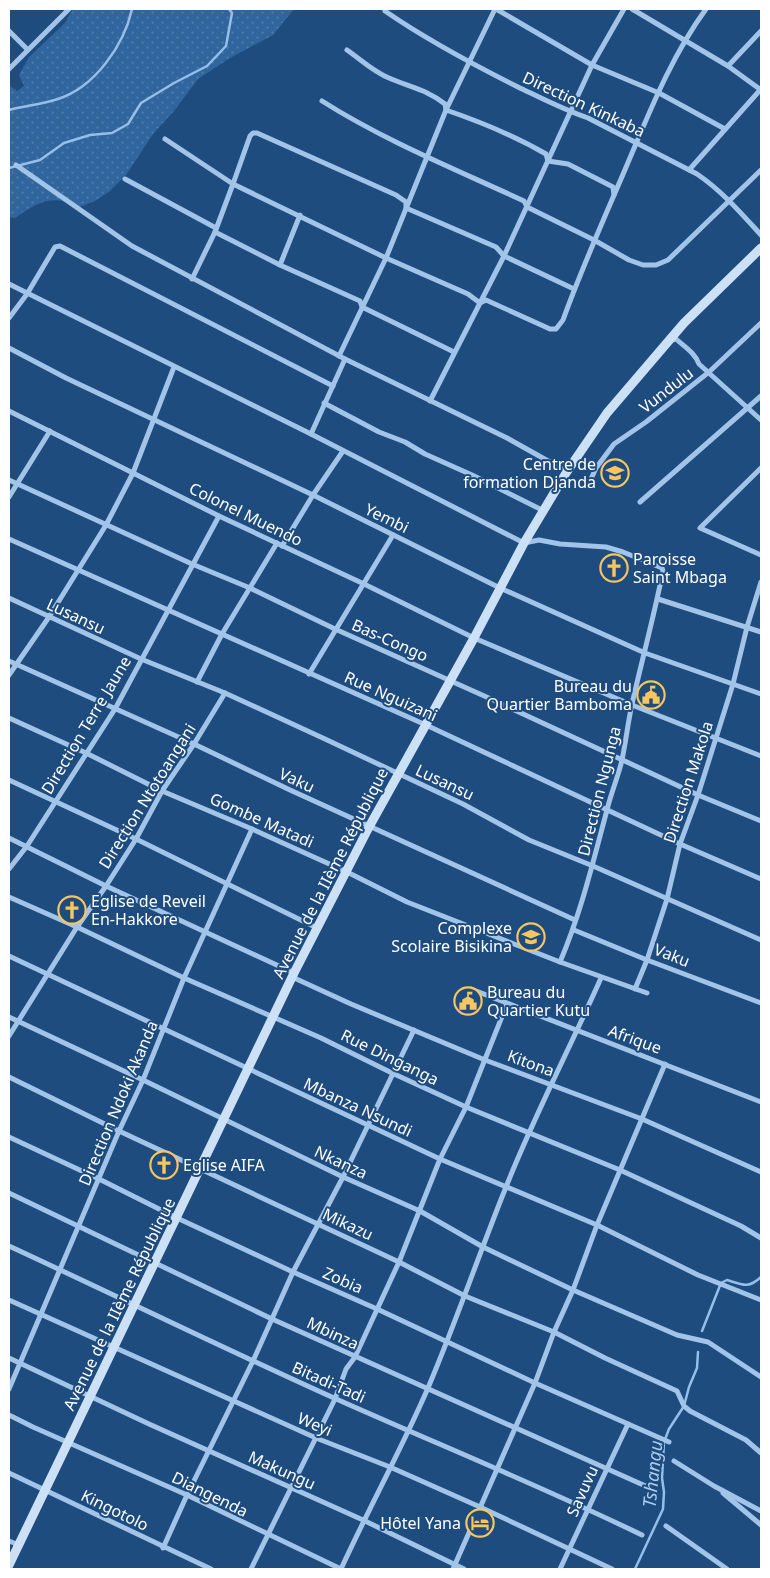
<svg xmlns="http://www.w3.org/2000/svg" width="770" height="1578" font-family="'Noto Sans',sans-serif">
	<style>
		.grass { fill: url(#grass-dots) }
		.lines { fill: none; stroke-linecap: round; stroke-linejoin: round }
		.stream { stroke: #95bfea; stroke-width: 2.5 }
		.street { stroke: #a1c4e8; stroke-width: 5 }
		.secondary { stroke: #cce0f6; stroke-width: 9 }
		.labels { text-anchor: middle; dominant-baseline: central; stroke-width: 4; stroke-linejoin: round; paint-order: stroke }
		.street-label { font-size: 16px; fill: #fff; stroke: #1e4c7f }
		.poi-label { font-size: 16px; fill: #fff; stroke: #1e4c7f; text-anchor: end }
		.water-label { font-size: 18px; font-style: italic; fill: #adcef0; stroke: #1e4c7f }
	</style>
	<defs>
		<pattern id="grass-dots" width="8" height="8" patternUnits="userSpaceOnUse" patternTransform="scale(1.25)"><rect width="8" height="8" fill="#30669d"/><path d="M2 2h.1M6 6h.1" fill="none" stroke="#4f7dac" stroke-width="1.8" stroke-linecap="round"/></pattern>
	</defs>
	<rect width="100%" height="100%" fill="#1e4c7f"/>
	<path class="grass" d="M73,9H294L273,35L230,58L198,79L174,111L153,134L126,175L110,191L95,201L79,207C52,193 37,203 15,218L9,217V85L17,91L24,86L19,75L29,57L65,23Z"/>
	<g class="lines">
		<g class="stream">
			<path d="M9,110C25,106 43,104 58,99C95,87 124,45 132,9"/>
			<polyline points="9,168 40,160 64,143 90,135 112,133 128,124 141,103 174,83 207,66 226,46 232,13 229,9"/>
			<path d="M702,1331L721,1283L727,1280C743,1285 748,1289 761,1277"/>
			<polyline points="635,1569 663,1509 664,1492 662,1478 664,1442 669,1429 684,1406 689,1387 697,1368 698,1352"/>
		</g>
		<g class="street">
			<polyline points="496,9 592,65 659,93 725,129"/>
			<polyline points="632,9 728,66 761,90"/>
			<path d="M385,11C427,40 472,64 518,87C541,98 564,110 588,118L697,174C722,191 741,213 761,235"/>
			<polyline points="9,31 27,49"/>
			<path d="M347,50C360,59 374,72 389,78C409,87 428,90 445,104L446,110C481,122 515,136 546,154L548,161L568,164L613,187L614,195"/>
			<polyline points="728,66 761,31"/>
			<polyline points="9,69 69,9"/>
			<path d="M322,101C387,142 455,169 524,201L527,207L594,240L629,260L643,265H656L668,260L761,170"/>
			<polyline points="165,139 233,184 250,136 253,133 257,133 396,195 406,202 406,208 496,247 504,256 574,289"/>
			<polyline points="16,165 132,246 345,359 507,438 566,471 568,470"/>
			<polyline points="689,170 761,89"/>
			<polyline points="125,179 216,228"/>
			<polyline points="215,232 280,265 360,301 362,307 454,352"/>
			<polyline points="280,265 300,215"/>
			<path d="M192,279L215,232L233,184L386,258L468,294L480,303L486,300L550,329H556L563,320C581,270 603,221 624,172C648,116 670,58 706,9"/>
			<path d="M9,284L311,434L524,543L539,540L560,544L606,547L623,552L662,568L663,571C654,616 642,660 632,704C628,722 626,741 622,760C618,777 611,793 607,810C593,862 581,913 560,962"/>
			<polyline points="9,318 27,294 55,247 60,246 333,386"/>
			<path d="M671,340L676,339C685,347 695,353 699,364L761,420"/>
			<polyline points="9,348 66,378 313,495 500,588 645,653 761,694"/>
			<polyline points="339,356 386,258 446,110 495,9"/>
			<polyline points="430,401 504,256 592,65 624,9"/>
			<polyline points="324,403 379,432 405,442 425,454 472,475 544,511"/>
			<polyline points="9,411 219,516 364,584 474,638 632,705 761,756"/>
			<polyline points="311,434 345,359"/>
			<polyline points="761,468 700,528 761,555"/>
			<polyline points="591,479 596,468 614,444 646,422 709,372 761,323"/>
			<polyline points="9,480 192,564 250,588 335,629 491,699 698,795 761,821"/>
			<polyline points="9,497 50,431"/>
			<polyline points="640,502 761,396"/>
			<polyline points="9,539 426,725 680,844 761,879"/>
			<polyline points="282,546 313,495 343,451"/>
			<polyline points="9,598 141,659 225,693 325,739 463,804 529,840 593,866 761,940"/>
			<polyline points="658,599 761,632"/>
			<polyline points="9,661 194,744 290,790 575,920"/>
			<polyline points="309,674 393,535"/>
			<polyline points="9,675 49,617 106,525 133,473 174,367"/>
			<polyline points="197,682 222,634 277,543"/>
			<polyline points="9,718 86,753 162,791 252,829 347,872 407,902 560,962 647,993"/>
			<polyline points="9,780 136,839 317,928"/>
			<polyline points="9,838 106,886 294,973"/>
			<polyline points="9,869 27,846 115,709 219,516"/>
			<polyline points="9,897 77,927 184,978 321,1038 392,1073 466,1107 620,1170 741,1226 761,1238"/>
			<polyline points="574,930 647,960 761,1003"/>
			<polyline points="9,956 440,1159 597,1225 698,1275 761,1300"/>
			<polyline points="292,977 351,1004 485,1060 642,1119 761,1172"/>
			<polyline points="471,989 761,1102"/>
			<polyline points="635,989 647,960 667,899 680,844 698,795 716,738 733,684 747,627 761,582"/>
			<polyline points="9,1017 143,1080 343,1177 420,1211 483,1247 573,1290 677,1335 708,1342 761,1377"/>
			<polyline points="9,1036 77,927 106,886 136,839 162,791 194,744 225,693"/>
			<polyline points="9,1077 119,1131 399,1262 465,1296 554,1332 605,1358 677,1391 684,1406 690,1411 746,1440 761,1453"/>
			<polyline points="9,1137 99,1179 177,1218 293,1272 377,1309 535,1383 669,1442"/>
			<polyline points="9,1193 272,1319 650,1488"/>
			<path d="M9,1246C117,1296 225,1349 334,1398C437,1444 541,1486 642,1535"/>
			<polyline points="9,1300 316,1438 390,1467 480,1507 612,1569"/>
			<polyline points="9,1358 149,1424 363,1520 464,1569"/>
			<polyline points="9,1389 119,1131 143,1080 184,978 252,829"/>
			<polyline points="9,1415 33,1427 187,1495 341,1569"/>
			<polyline points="674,1461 714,1486 761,1511"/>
			<polyline points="9,1473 211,1569"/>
			<polyline points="723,1493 761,1525"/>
			<polyline points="666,1526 727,1569"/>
			<polyline points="9,1541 19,1545"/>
			<polyline points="163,1548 187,1495 253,1361 293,1272 343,1177 414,1030"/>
			<polyline points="251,1569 335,1399 346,1369 355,1357 399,1262 440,1159 466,1107 507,1004"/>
			<path d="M341,1569C369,1508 401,1450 428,1388C456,1322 479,1254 506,1187C534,1116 570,1048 601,978"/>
			<polyline points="453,1569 535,1383 554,1332 573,1290 597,1225 665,1064"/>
			<polyline points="560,1569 628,1424"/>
		</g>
		<polyline class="secondary" points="9,1565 294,973 369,827 474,638 524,543 566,473 607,413 684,323 761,248"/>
	</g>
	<defs>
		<g id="school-ring" transform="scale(1.4375)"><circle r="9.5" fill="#1e4c7f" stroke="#f7c660" stroke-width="1.5"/><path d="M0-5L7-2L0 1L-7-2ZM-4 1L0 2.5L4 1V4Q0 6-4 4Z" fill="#f7c660"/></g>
		<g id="church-ring" transform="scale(1.4375)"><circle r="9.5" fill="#1e4c7f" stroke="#f7c660" stroke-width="1.5"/><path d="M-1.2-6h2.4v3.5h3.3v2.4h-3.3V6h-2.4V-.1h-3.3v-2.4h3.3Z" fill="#f7c660"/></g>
		<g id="civic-ring" transform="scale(1.4375)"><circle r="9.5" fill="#1e4c7f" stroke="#f7c660" stroke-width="1.5"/><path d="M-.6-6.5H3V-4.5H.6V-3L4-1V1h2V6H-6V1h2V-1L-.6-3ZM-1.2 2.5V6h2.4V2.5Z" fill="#f7c660"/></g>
		<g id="hotel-ring" transform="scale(1.4375)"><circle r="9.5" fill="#1e4c7f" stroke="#f7c660" stroke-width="1.5"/><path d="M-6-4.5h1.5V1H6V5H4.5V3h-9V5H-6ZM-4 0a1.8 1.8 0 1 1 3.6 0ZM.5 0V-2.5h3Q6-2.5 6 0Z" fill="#f7c660"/></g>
	</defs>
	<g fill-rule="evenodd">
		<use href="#school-ring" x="615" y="473"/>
		<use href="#church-ring" x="614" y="568"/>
		<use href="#civic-ring" x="651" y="695"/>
		<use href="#church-ring" x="72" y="910"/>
		<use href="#school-ring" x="531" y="937"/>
		<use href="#civic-ring" x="468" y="1001"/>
		<use href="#church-ring" x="164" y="1165"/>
		<use href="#hotel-ring" x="480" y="1523"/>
	</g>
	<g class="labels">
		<g class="street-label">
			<text transform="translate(584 104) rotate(25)">Direction Kinkaba</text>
			<text transform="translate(666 390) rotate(-38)">Vundulu</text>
			<text transform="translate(246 514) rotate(26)">Colonel Muendo</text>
			<text transform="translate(387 518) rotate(26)">Yembi</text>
			<text transform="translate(76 616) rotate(25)">Lusansu</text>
			<text transform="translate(390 640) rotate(24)">Bas-Congo</text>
			<text transform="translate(391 696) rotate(24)">Rue Nguizani</text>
			<text transform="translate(86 725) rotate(-59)">Direction Terre Jaune</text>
			<text transform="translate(297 780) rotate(25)">Vaku</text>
			<text transform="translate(445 782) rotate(25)">Lusansu</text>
			<text transform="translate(688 782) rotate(-72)">Direction Makola</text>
			<text transform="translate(599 791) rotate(-76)">Direction Ngunga</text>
			<text transform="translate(147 796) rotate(-58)">Direction Ntotoangani</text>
			<text transform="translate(262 820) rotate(24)">Gombe Matadi</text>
			<text transform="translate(330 873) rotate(-63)">Avenue de la IIème République</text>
			<text transform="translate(672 955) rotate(21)">Vaku</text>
			<text transform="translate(635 1039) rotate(20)">Afrique</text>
			<text transform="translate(390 1057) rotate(26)">Rue Dinganga</text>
			<text transform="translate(531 1063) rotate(20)">Kitona</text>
			<text transform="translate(118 1103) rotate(-67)">Direction Ndoki Akanda</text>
			<text transform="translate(358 1107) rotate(25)">Mbanza Nsundi</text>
			<text transform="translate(341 1162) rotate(25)">Nkanza</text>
			<text transform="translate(348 1224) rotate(25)">Mikazu</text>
			<text transform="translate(343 1280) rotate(24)">Zobia</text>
			<text transform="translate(119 1304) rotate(-64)">Avenue de la IIème République</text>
			<text transform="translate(333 1333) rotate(25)">Mbinza</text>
			<text transform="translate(329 1382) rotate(24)">Bitadi-Tadi</text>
			<text transform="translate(315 1424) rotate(23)">Weyi</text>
			<text transform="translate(282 1470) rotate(24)">Makungu</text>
			<text transform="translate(582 1491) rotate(-66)">Savuvu</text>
			<text transform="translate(210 1494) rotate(26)">Diangenda</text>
			<text transform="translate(115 1510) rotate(26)">Kingotolo</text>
		</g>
		<g class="poi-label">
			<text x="596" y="464">Centre de<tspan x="596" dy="18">formation Djanda</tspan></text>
			<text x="633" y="559" text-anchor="start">Paroisse<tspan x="633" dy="18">Saint Mbaga</tspan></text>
			<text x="632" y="686">Bureau du<tspan x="632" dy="18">Quartier Bamboma</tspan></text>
			<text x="91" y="901" text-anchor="start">Eglise de Reveil<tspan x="91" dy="18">En-Hakkore</tspan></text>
			<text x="512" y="928">Complexe<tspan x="512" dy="18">Scolaire Bisikina</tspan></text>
			<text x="487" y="992" text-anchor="start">Bureau du<tspan x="487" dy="18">Quartier Kutu</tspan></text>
			<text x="183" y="1165" text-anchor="start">Eglise AIFA</text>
			<text x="461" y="1523">Hôtel Yana</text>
		</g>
		<g class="water-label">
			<text transform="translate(652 1474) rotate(-84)">Tshangu</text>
		</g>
	</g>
	<rect width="770" height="1578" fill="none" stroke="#ffffff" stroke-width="20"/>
</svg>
